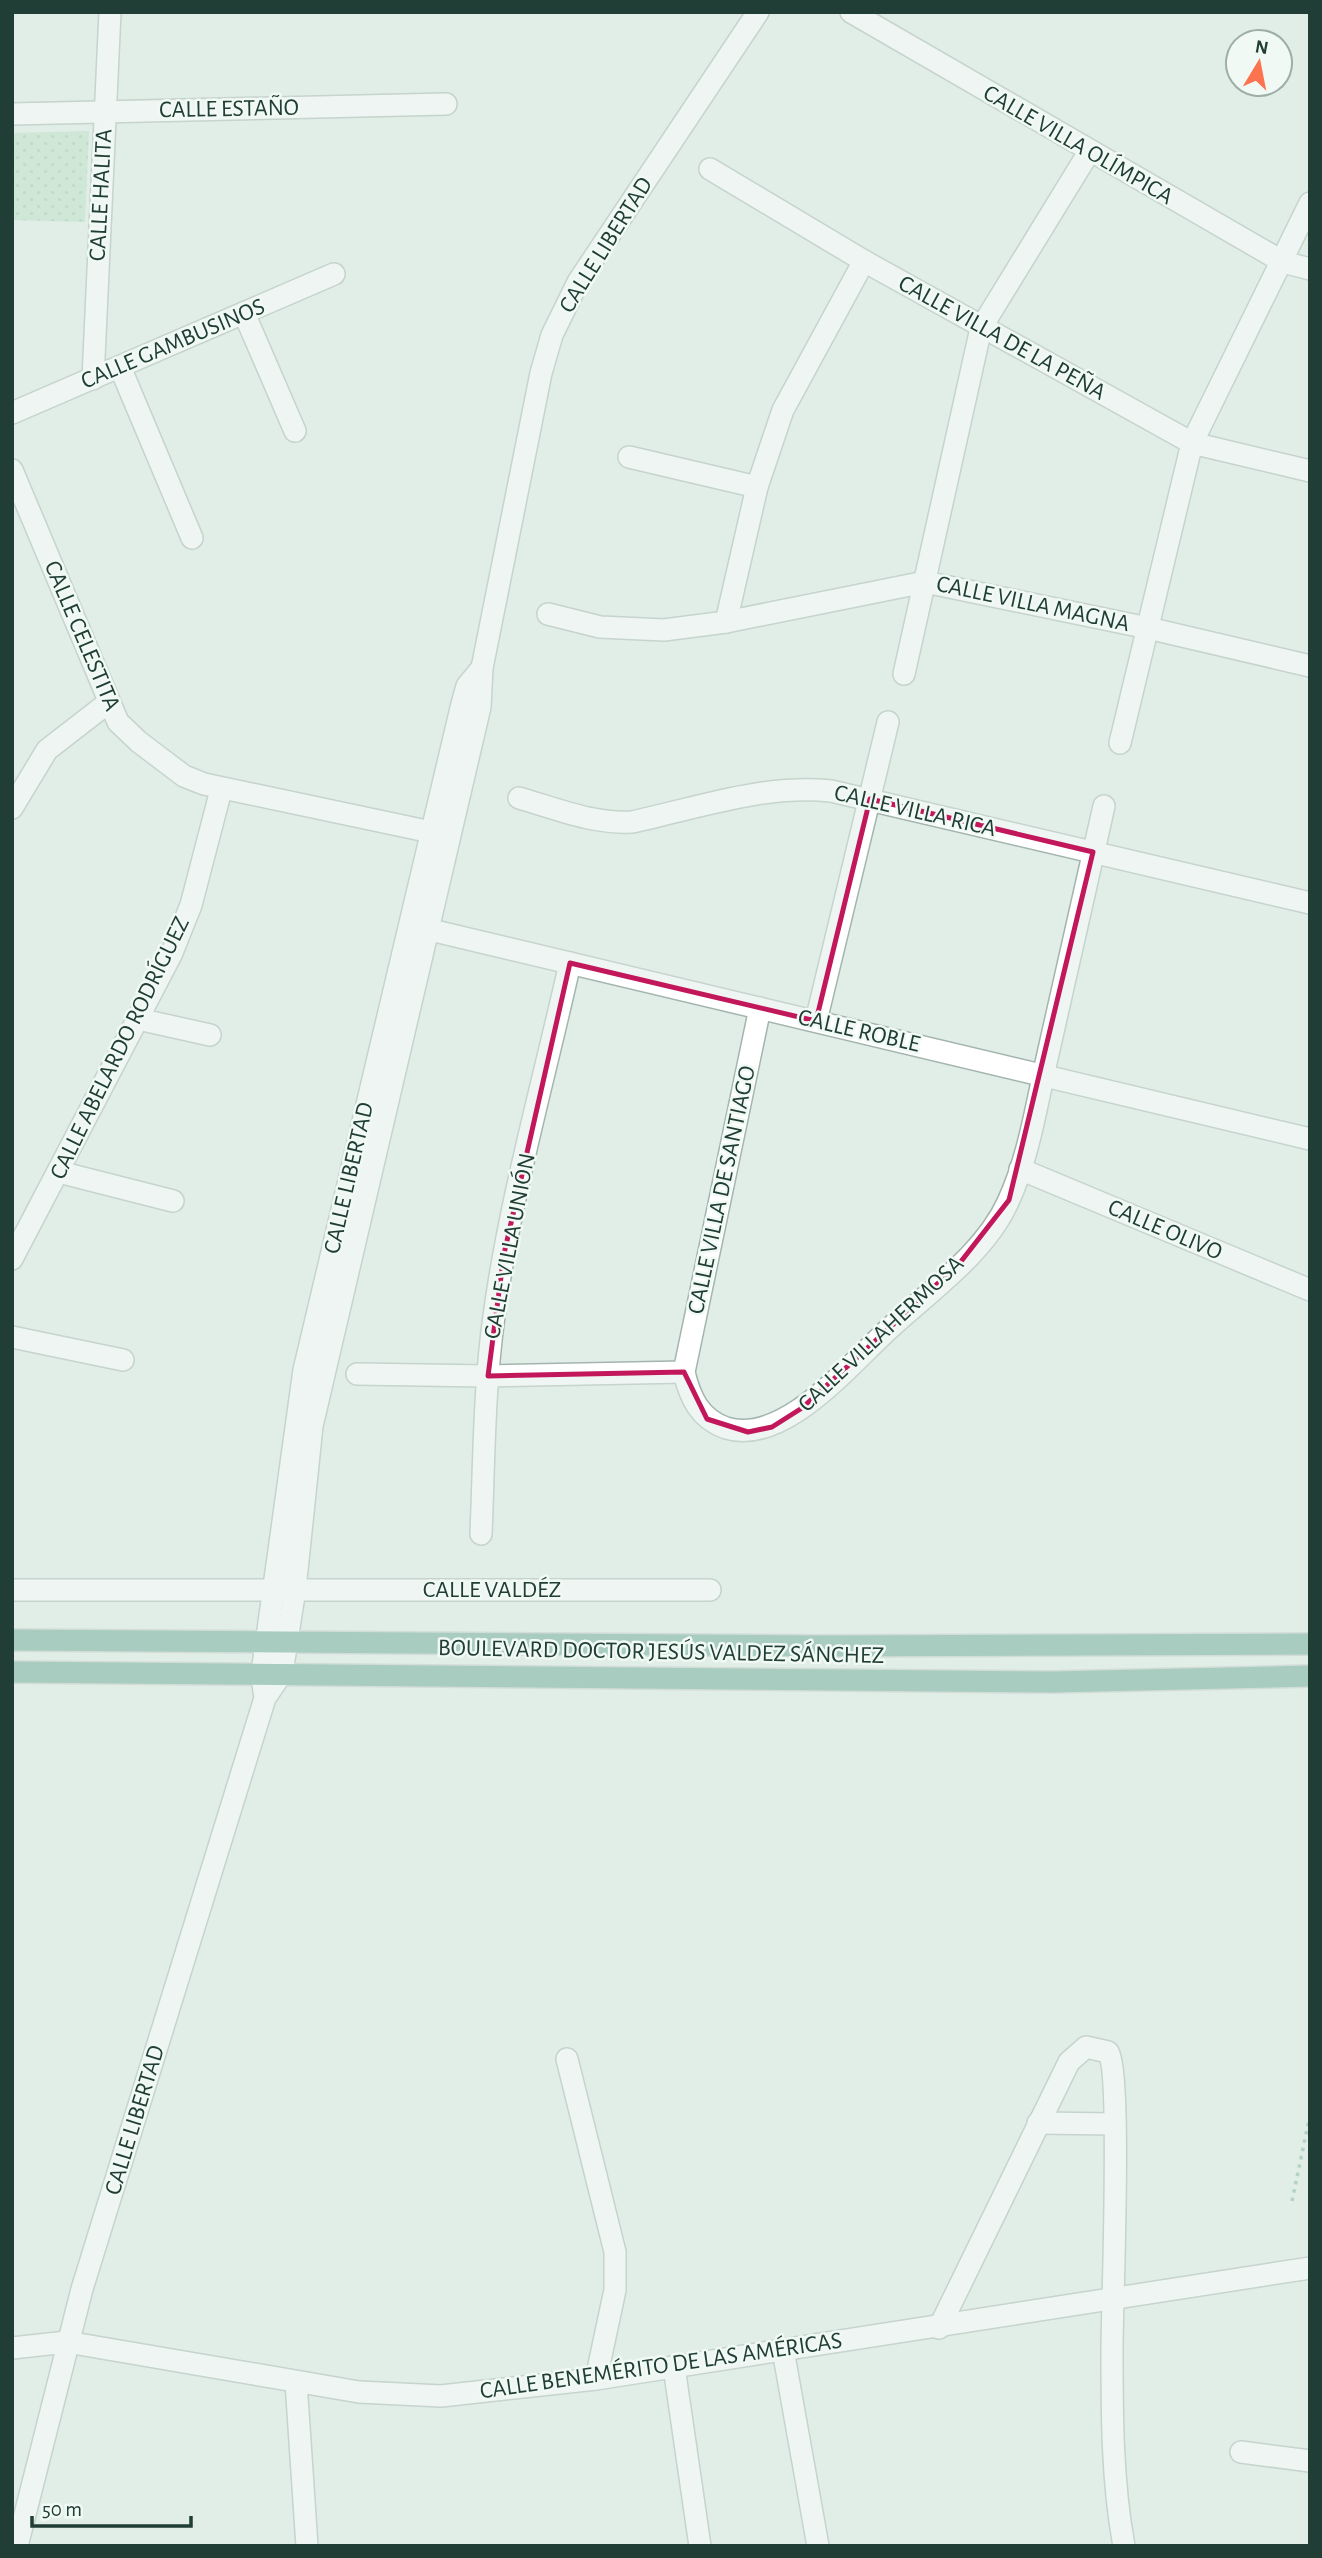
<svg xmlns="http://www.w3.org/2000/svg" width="1322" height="2558" font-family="'Alegreya Sans',sans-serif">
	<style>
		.park { fill: url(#park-dots) }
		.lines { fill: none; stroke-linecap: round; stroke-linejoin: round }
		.minor-casing { stroke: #a3b5ae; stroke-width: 24 }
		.major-casing { stroke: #c1c9c6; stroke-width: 24 }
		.path { stroke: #7fb2a0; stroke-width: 3.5; stroke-dasharray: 3.5 5; stroke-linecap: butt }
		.minor { stroke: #fff; stroke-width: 21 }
		.major { stroke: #62a591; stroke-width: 21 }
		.marked { fill: none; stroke: #c2185b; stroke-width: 5; stroke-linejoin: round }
		.labels { text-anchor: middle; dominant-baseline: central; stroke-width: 5; stroke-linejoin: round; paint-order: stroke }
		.street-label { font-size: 24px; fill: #203e35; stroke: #f1f9f5 }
	</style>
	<defs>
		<pattern id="park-dots" width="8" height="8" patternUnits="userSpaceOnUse" patternTransform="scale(1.75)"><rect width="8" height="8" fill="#b8dfc1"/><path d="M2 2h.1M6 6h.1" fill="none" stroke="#9ec0a6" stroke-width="1.8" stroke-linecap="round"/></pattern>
	</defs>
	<rect width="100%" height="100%" fill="#e1ede7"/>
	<polygon class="park" points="89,131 85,222 12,220 12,133"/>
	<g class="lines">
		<g class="minor-casing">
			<g id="minor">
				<polyline points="851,12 1283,262 1310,269"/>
				<polyline points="12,114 446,104"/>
				<polyline points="710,169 864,261 1192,443 1310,471"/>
				<polyline points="244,313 295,431"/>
				<polyline points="120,367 192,538"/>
				<polyline points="93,379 110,12"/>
				<polyline points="12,413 334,274"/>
				<polyline points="629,457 757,487"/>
				<polyline points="12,470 118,722 139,742 184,776 204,784 431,832"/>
				<polyline points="548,614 600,627 664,630 726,622 925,582 1148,628 1310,666"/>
				<polyline points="726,622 757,487 783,410 864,261"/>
				<polyline points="904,674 981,328 1089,152"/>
				<polyline points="1120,743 1192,443 1310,203"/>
				<path d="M519,798C557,809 593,824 632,822C697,808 764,784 831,791L1310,903"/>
				<polyline points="12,808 47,750 109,702"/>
				<polyline points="418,927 1310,1139"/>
				<path d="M760,1008L684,1372C690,1398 700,1419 726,1428C784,1446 850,1364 890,1328C930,1291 985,1253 1008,1202C1029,1157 1037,1102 1048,1054C1067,971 1085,889 1104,806"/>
				<polyline points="138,1019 210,1035"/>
				<polyline points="816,1021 888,722"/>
				<polyline points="1020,1169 1310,1290"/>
				<polyline points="59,1172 173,1201"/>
				<polyline points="12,1259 171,955 191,905 221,790"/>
				<polyline points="12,1337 123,1360"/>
				<polyline points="357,1374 488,1376 684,1372"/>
				<path d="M481,1534C484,1462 484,1388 494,1316C510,1198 544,1080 570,963"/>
				<polyline points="12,1590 710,1590"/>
				<polyline points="264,1692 262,1673 304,1370 462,704 467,686 482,668"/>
				<polyline points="567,2059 615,2252 615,2290 596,2379"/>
				<polyline points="1038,2123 1115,2124"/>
				<path d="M939,2328L1069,2062L1086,2047L1108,2052C1122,2072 1112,2307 1112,2349C1112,2415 1112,2481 1124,2546"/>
				<polyline points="12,2348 67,2342 359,2392 441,2396 596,2379 1310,2268"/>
				<polyline points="783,2350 818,2546"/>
				<polyline points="674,2367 700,2546"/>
				<polyline points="296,2382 307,2546"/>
				<polyline points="1241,2452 1310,2461"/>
				<polyline points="17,2546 82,2289 265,1698 282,1673 295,1589 312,1426 480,707 482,668 541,373 552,335 578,282 758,12"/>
			</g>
		</g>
		<g class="major-casing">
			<g id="major">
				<polyline points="12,1640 819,1646 1310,1644"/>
				<polyline points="12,1672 1053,1682 1310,1676"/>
			</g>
		</g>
		<polyline class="path" points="1292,2201 1310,2115"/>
		<use href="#minor" class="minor"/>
		<use href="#major" class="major"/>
	</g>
	<path d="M0 0H1322V2558H0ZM870,799L1093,852L1009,1200L959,1264L802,1408L772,1427L748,1432L707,1419L684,1372L488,1376L504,1254L570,963L816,1021Z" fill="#e1ede7" fill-opacity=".55" fill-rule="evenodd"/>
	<path class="marked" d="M870,799L1093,852L1009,1200L959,1264L802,1408L772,1427L748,1432L707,1419L684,1372L488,1376L504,1254L570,963L816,1021Z"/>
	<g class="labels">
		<g class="street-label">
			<text transform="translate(229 109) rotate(-1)">CALLE ESTAÑO</text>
			<text transform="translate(1078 145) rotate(30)">CALLE VILLA OLÍMPICA</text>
			<text transform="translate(101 195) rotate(-87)">CALLE HALITA</text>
			<text transform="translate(606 245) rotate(-58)">CALLE LIBERTAD</text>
			<text transform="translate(1002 338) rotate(29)">CALLE VILLA DE LA PEÑA</text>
			<text transform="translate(173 344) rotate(-23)">CALLE GAMBUSINOS</text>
			<text transform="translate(1033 604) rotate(12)">CALLE VILLA MAGNA</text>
			<text transform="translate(82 636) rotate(67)">CALLE CELESTITA</text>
			<text transform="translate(915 811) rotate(13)">CALLE VILLA RICA</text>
			<text transform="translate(859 1031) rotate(13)">CALLE ROBLE</text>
			<text transform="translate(120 1048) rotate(-64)">CALLE ABELARDO RODRÍGUEZ</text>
			<text transform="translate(349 1178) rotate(-77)">CALLE LIBERTAD</text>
			<text transform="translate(722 1190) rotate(-78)">CALLE VILLA DE SANTIAGO</text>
			<text transform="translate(1165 1230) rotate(23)">CALLE OLIVO</text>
			<text transform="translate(510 1246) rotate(-79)">CALLE VILLA UNIÓN</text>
			<text transform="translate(881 1334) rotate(-43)">CALLE VILLAHERMOSA</text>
			<text x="492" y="1590">CALLE VALDÉZ</text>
			<text transform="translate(661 1652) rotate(1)">BOULEVARD DOCTOR JESÚS VALDEZ SÁNCHEZ</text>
			<text transform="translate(135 2120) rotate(-73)">CALLE LIBERTAD</text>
			<text transform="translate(661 2366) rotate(-8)">CALLE BENEMÉRITO DE LAS AMÉRICAS</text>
		</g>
	</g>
	<rect width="1322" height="2558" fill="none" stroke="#203e35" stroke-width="28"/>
	<g transform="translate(1259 63) rotate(10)"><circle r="33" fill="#f1f9f5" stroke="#9daea8" stroke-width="2"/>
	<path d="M0-5L12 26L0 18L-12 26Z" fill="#fc734f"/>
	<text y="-10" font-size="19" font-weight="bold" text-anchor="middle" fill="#203e35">N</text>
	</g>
	<path d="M32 2516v10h159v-10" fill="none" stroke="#203e35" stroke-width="3.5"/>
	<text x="42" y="2516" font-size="21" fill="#203e35" stroke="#f1f9f5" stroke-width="5" paint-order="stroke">50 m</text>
</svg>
